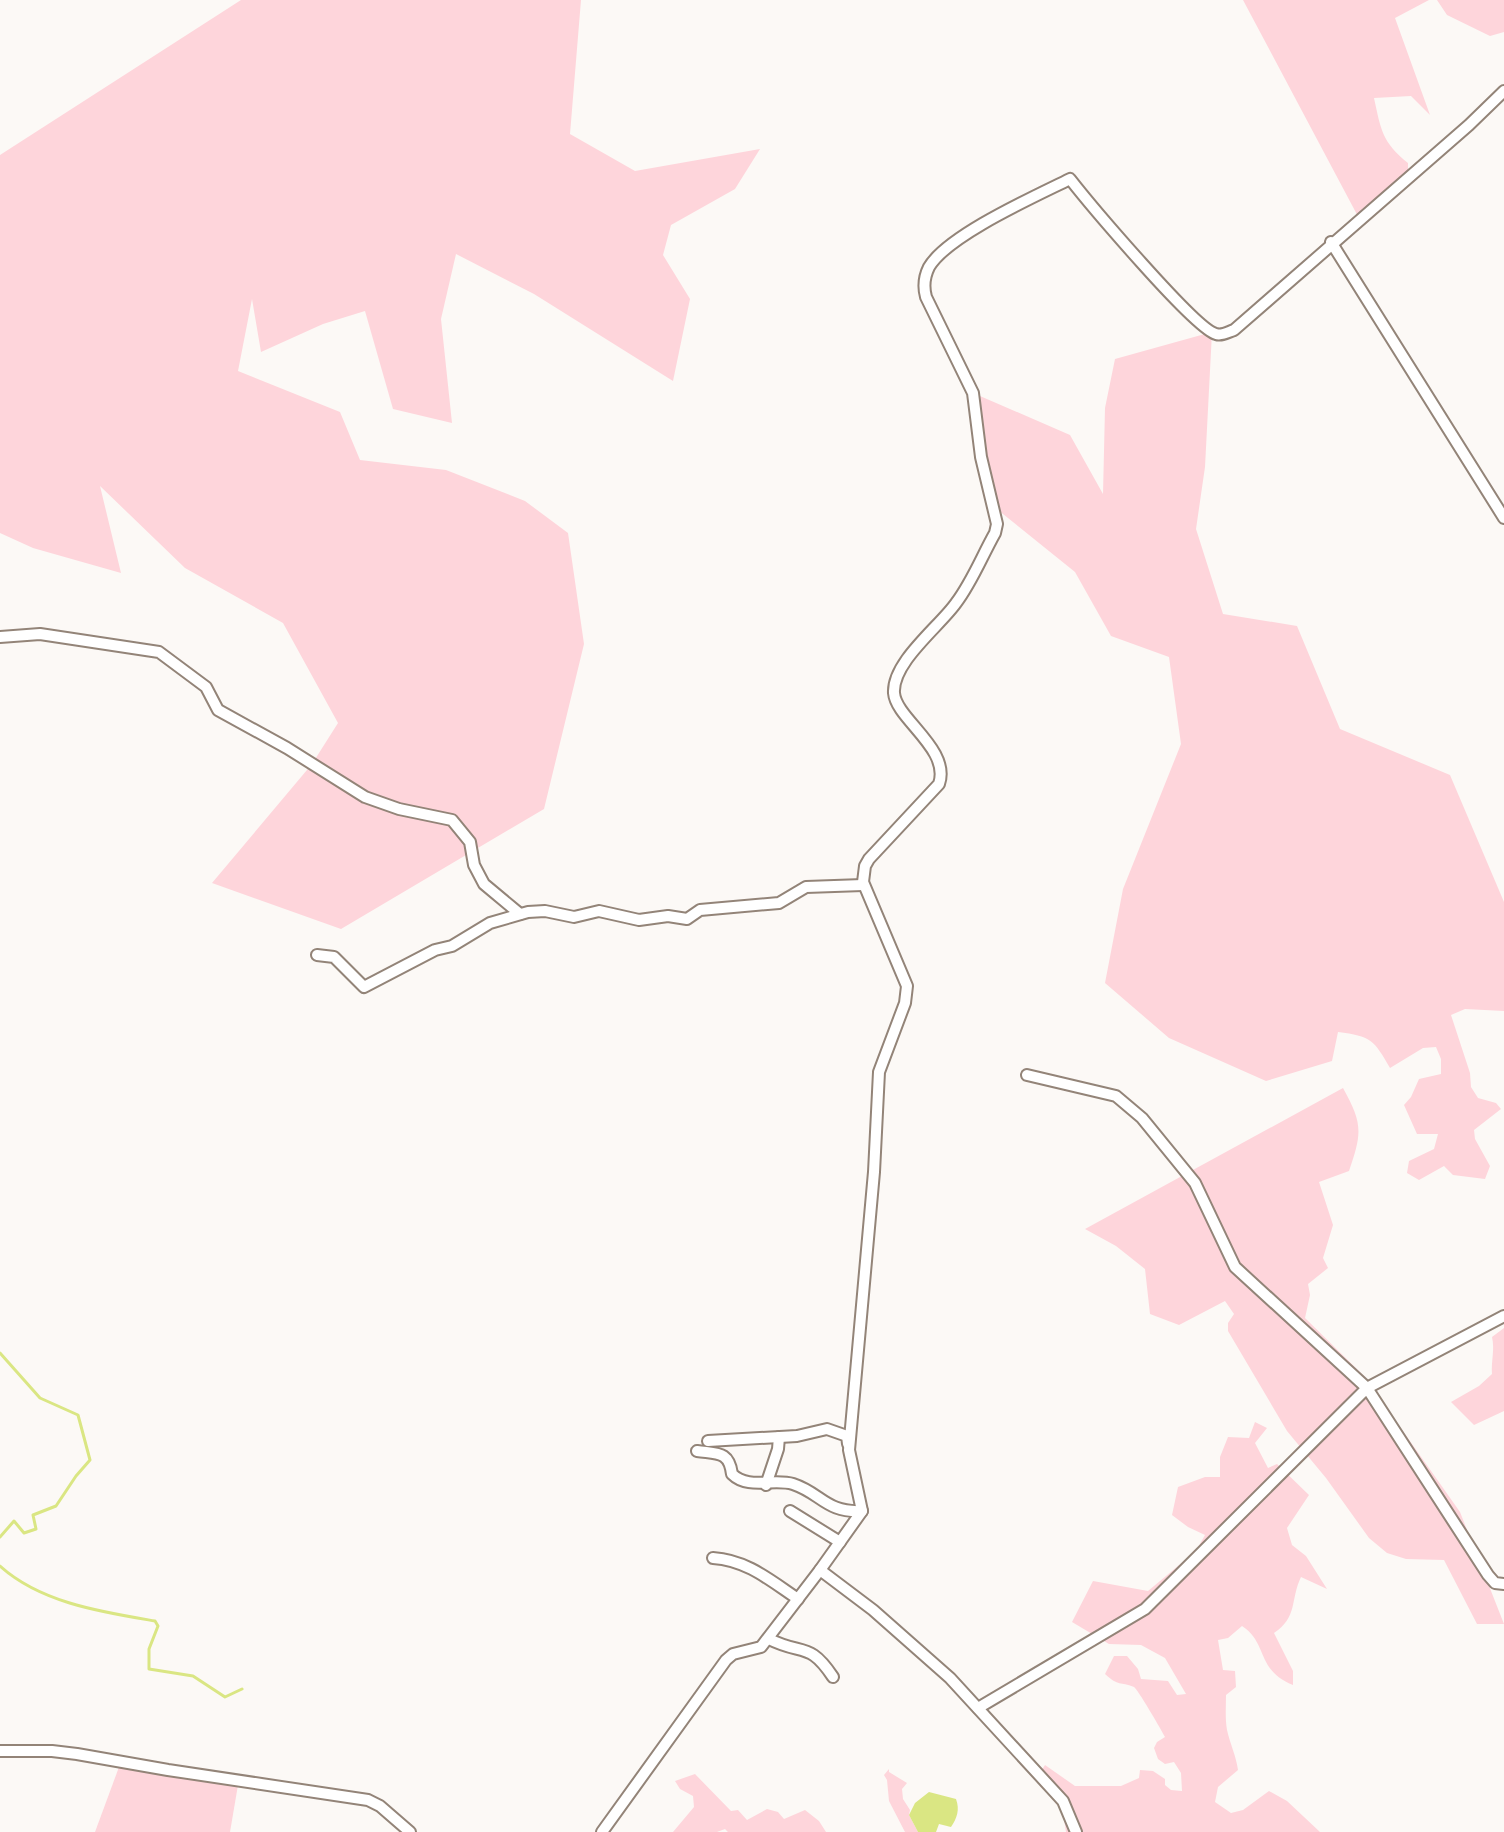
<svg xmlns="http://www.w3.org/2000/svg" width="1504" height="1832" font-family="'Alegreya Sans',sans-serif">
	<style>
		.green { fill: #fed5db }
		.water { fill: #dae683 }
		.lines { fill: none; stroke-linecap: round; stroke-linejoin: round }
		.stream { stroke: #dae683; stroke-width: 3 }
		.street-casing { stroke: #938478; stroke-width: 14 }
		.street { stroke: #fff; stroke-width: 10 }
	</style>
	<rect width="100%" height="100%" fill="#fcf9f6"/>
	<g class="green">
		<polygon points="241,0 581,0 570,134 635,171 760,149 735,189 671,225 663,255 690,299 673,381 534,294 456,254 441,319 452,423 393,409 365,311 323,324 261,352 252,299 238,371 340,412 360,460 446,470 525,501 568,533 584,644 544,809 341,929 212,883 312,764 338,723 283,623 185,568 100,486 121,573 33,548 0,533 0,155"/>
		<path d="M1243,0H1429L1395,18L1430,115L1411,96L1374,98C1381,130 1382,142 1408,163V185L1362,224Z"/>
		<polygon points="1437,0 1504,0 1504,32 1490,36 1447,15"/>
		<path d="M1212,332L1205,467L1196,529L1223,614L1297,626L1340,729L1450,775L1504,902V1011L1465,1009L1451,1015L1470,1073L1471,1087L1478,1098L1496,1103L1501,1109L1474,1130L1475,1139L1490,1166L1485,1179L1453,1175L1444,1166L1419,1180L1407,1173L1409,1161L1434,1149L1438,1134H1417L1404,1105L1411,1097L1419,1079L1441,1074V1059L1436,1047L1423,1048L1390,1068C1374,1040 1371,1036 1338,1032L1332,1061L1266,1081L1169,1038L1105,983L1123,889L1181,744L1169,657L1111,636L1075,572L993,506L973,393L1070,435L1103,494L1105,408L1115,359Z"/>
		<path d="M1343,1088C1363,1124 1362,1133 1349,1171L1319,1182L1333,1225L1323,1258L1328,1268L1308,1284L1310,1295L1305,1318L1364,1376L1460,1512L1504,1624H1477L1444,1560L1406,1559L1387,1553L1369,1538L1326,1478L1287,1431L1228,1331V1323L1234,1314L1225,1301L1179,1325L1150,1314L1145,1269L1116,1246L1085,1229Z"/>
		<path d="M1504,1328V1411L1474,1425L1451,1402L1479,1386L1492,1374C1491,1361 1495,1350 1492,1337Z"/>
		<path d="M1255,1422L1267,1428L1255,1443L1268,1468L1277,1464L1309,1495L1287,1528L1292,1545L1306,1556L1327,1589L1301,1577C1290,1600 1298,1617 1274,1633L1293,1671V1685C1255,1669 1269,1644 1242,1626L1228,1638L1218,1640L1223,1670L1235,1671L1236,1687L1226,1695C1226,1707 1225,1718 1227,1730C1230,1744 1236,1755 1238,1770L1218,1787L1215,1802L1231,1813L1243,1810L1269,1791L1287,1801L1320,1832H1066L1063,1812L1036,1779L1045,1765L1075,1786H1121L1139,1778L1140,1770L1153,1771L1165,1779V1785L1171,1790L1182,1791L1181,1773L1174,1762L1165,1764L1158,1759L1154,1748L1157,1742L1165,1737C1162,1731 1137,1688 1134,1687C1120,1681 1119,1687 1105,1674L1114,1656H1127L1138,1669L1141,1679L1168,1681L1177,1695L1186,1694L1165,1658L1141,1645L1109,1644L1072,1622L1093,1581L1148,1591L1196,1551L1205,1535L1188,1527L1172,1515L1178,1487L1205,1477H1220V1457L1228,1437L1249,1438Z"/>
		<polygon points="119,1767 238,1785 230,1832 95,1832"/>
		<polygon points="889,1769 889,1772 907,1783 902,1789 903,1799 910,1810 909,1815 918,1832 905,1832 889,1801 887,1780 884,1775"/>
		<polygon points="695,1774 731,1811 738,1810 747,1820 767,1809 778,1812 784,1819 805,1810 819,1821 826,1832 728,1832 725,1829 717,1832 673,1832 694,1807 693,1796 680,1789 675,1781"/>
	</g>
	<path class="water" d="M929,1792L956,1799C960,1810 957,1818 951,1827L939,1824L936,1832H918L909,1815L915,1803Z"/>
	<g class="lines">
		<g class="stream">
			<polyline points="0,1353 40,1398 78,1415 90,1460 76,1476 56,1506 33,1515 36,1529 24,1533 14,1521 0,1537"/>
			<path d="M0,1566C41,1603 102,1612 155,1621L158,1626L149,1649V1669L193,1676L225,1697L242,1689"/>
		</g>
		<g class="street-casing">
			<g id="street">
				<polyline points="1331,242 1504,518"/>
				<polyline points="0,637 40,634 159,652 206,687 218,710 287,748 365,797 399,809 452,820 470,842 474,865 484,884 520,914"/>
				<polyline points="317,955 334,957 364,987 435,950 452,946 490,923 528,912 545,911 574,917 599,911 639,920 668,916 687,919 700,910 779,903 806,887 863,885"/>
				<polyline points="1027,1075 1116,1096 1142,1118 1195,1183 1235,1267 1367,1388 1488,1575 1495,1583 1504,1584"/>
				<polyline points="708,1441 797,1436 827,1429 847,1436 848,1444"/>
				<path d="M697,1451C718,1454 729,1451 732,1474C748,1490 774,1478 793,1484C821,1493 826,1513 862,1511"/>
				<polyline points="766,1485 778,1449 779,1437"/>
				<polyline points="790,1511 840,1542"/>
				<path d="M713,1558C747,1560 771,1581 798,1599"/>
				<path d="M820,1570L862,1511L849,1450L874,1172L879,1072L905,1003L907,986L863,882L865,866L869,859L939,784C951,749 896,719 894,693C892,662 940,626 956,603C972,582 982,556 995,533L997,524L981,457L973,393L926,297C923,286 924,277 929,267C948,235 1036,196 1070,179C1088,202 1195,329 1216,334C1222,336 1228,332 1234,330L1469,125L1504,91"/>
				<path d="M769,1639C803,1656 809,1641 833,1677"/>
				<polyline points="978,1708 1145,1609 1367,1388 1504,1316"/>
				<polyline points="0,1751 52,1751 77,1754 168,1770 368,1800 380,1806 410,1832"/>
				<polyline points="602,1832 726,1660 733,1654 761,1647 820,1570 873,1610 950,1678 1063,1801 1076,1832"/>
			</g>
		</g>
		<use href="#street" class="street"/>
	</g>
</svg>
